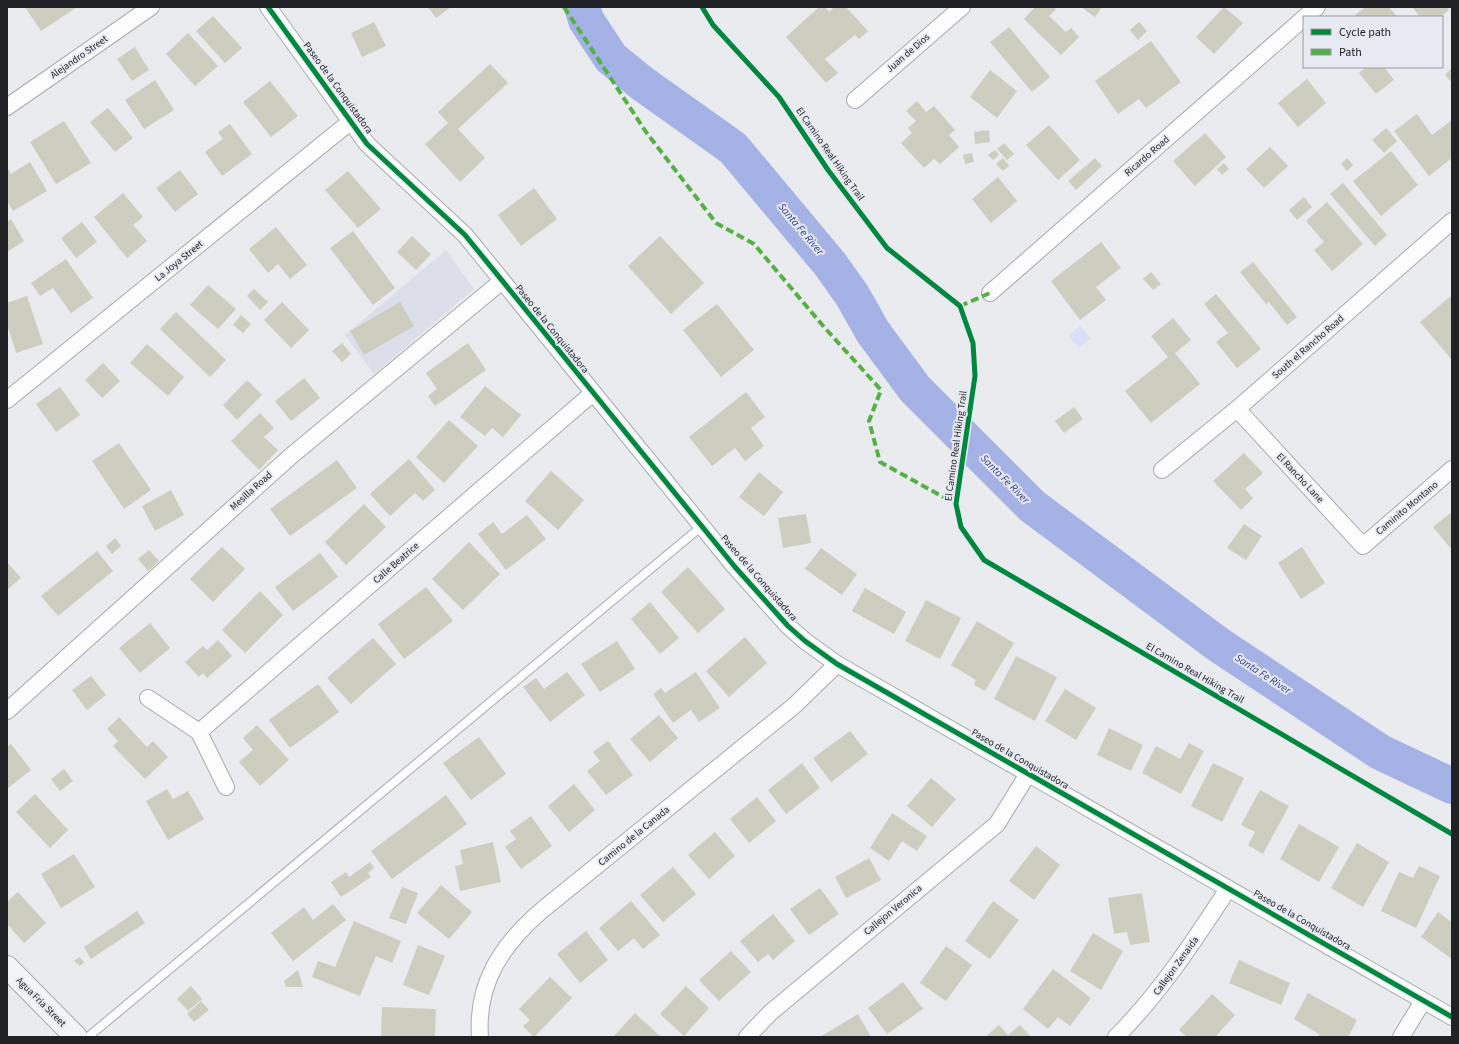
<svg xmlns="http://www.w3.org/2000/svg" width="1459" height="1044" font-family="'Source Sans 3',sans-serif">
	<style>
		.built { fill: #dcdfe9 }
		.park { fill: #dae0f6 }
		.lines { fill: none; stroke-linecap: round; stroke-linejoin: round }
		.river { stroke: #a5b2e5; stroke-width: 36 }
		.building { fill: #cdcec0 }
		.lane-casing { stroke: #a8a9ac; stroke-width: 10 }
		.street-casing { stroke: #a8a9ac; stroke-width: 18 }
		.secondary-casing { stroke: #a8a9ac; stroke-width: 24 }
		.lane { stroke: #fcfcfd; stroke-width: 8 }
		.street { stroke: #fcfcfd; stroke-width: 16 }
		.secondary { stroke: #f2f4f8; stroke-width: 22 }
		.quiet { stroke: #55b145; stroke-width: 4; stroke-dasharray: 8 4; stroke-linecap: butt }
		.cycleway-casing { stroke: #e7eaf2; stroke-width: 8 }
		.cycleway { stroke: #00873e; stroke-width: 5 }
		.labels { text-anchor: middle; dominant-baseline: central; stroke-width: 4; stroke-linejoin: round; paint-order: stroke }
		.street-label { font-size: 10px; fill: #212225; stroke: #e7eaf2 }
		.water-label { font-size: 11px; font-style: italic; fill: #2e388c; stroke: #e7eaf2 }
	</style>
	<rect width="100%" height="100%" fill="#eaebef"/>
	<polygon class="built" points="446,250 474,289 374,374 345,335"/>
	<polygon class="park" points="1080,326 1091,338 1079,348 1068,336"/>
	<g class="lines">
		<polyline class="river" points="582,7 586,20 611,58 643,84 733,148 830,264 852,295 873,332 915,389 1032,506 1219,645 1380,752 1452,786"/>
	</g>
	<g class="building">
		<polygon points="25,7 77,7 41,31"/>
		<polygon points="428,7 451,7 436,18"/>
		<polygon points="819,7 825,7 829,12 834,7 846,7 868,31 859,39 855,35 825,59 838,73 826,83 786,37"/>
		<polygon points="1035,7 1053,7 1056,9 1049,16 1066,32 1071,28 1079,37 1061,55 1024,19"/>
		<polygon points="1081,7 1102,7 1095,17"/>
		<polygon points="1224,7 1243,23 1214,54 1196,37"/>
		<polygon points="1366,7 1389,7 1397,17 1356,17 1355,15"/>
		<polygon points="1412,7 1447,7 1449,10 1440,17 1420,17"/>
		<polygon points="213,16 242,48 225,63 196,31"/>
		<polygon points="374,22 386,46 362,57 351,33"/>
		<polygon points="1139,22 1147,31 1138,40 1130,30"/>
		<polygon points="1009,27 1050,77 1032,92 990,42"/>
		<polygon points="188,33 218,66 195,86 166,54"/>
		<polygon points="1151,41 1181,82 1146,108 1139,99 1118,114 1095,81"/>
		<polygon points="135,47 149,70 132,81 117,59"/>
		<polygon points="490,64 508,83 458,129 485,158 460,182 425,144 448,123 438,112"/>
		<polygon points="1366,67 1384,67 1394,80 1376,94 1359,73"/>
		<polygon points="1452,68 1452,83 1445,75"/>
		<polygon points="990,70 1017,91 997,118 970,97"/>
		<polygon points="1307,79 1326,103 1298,127 1278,103"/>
		<polygon points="155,80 174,110 144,129 125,100"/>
		<polygon points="270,81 298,116 271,137 243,102"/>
		<polygon points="917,101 926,112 934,106 955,130 949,135 959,147 940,164 934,159 924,168 901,143 912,133 908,128 916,121 906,111"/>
		<polygon points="108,108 133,138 115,152 90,122"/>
		<polygon points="1417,114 1432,135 1452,120 1452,158 1429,176 1394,131"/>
		<polygon points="64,121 91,163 56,184 30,142"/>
		<polygon points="230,124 252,154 222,176 205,152 223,139 218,132"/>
		<polygon points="1049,125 1080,160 1058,180 1026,145"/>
		<polygon points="1386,128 1397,141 1384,153 1372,140"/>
		<polygon points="989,130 990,142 975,144 974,132"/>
		<polygon points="1205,133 1226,157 1195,186 1173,161"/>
		<polygon points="1004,143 1014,154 1007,160 997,149"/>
		<polygon points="1270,147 1288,166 1264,188 1246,169"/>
		<polygon points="995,150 999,155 993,160 988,155"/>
		<polygon points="1391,151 1418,185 1381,216 1353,181"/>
		<polygon points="972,153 974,162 965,164 963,155"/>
		<polygon points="1003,158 1009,166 1003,171 996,164"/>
		<polygon points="1095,158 1102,166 1076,190 1068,181"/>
		<polygon points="1347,158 1353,165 1347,171 1341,164"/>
		<polygon points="30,162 47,191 13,211 7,201 7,167 11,174"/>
		<polygon points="1224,163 1229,169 1222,175 1217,169"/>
		<polygon points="180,170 198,194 175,212 156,188"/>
		<polygon points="348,171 381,209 358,228 325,190"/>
		<polygon points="998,177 1017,201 991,223 972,199"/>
		<polygon points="1343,183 1387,235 1375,246 1330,194"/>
		<polygon points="534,188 557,219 521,246 498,215"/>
		<polygon points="123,193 143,217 133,225 147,241 127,258 94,217"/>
		<polygon points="1304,197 1312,207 1297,220 1289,210"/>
		<polygon points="1327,202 1363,244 1332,271 1314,250 1324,242 1306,221"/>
		<polygon points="11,219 24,241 7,252 7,222"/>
		<polygon points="82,222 97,242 76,258 61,238"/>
		<polygon points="276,227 307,265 290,279 278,264 268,273 249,249"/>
		<polygon points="353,231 395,288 373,305 330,248"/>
		<polygon points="412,236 431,254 416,270 397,252"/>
		<polygon points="660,236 704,283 671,314 628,266"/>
		<polygon points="1101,242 1121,268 1096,287 1106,300 1080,320 1051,281"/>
		<polygon points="66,259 93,298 71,313 53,288 40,296 31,283"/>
		<polygon points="1253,262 1297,317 1287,325 1269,302 1266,304 1240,272"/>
		<polygon points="1151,272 1161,284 1153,290 1143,279"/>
		<polygon points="208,285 236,309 218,329 190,305"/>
		<polygon points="254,289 268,302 260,310 247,296"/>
		<polygon points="1216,294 1261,349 1237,368 1216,342 1228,333 1204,304"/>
		<polygon points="1452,295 1452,360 1420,322"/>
		<polygon points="27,296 43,344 16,353 7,324 7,303"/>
		<polygon points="282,302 309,330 291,348 264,320"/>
		<polygon points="400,302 414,326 364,355 350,331"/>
		<polygon points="717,304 754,350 721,377 683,330"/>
		<polygon points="176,312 226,360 210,377 160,329"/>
		<polygon points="241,315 251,324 243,333 233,325"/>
		<polygon points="1173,318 1191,340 1175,353 1200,384 1151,423 1125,391 1168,357 1151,336"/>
		<polygon points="342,343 351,354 342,362 332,351"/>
		<polygon points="468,343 486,370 435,406 428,396 437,389 426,373"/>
		<polygon points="147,344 184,377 168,396 130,363"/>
		<polygon points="103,363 120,381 102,398 85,380"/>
		<polygon points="304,378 320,398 291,421 275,401"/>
		<polygon points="247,380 262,395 237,420 223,405"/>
		<polygon points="485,386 521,415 503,437 492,428 485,436 460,417"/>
		<polygon points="60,387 80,415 56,432 36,404"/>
		<polygon points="746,392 765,417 751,428 764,446 745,461 735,448 712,466 689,437"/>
		<polygon points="1074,407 1083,419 1064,433 1055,421"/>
		<polygon points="260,413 274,428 264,437 278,450 259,470 231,441"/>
		<polygon points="449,420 478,446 444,483 416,457"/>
		<polygon points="119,443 151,490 124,509 92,461"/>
		<polygon points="1244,453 1263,473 1245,489 1253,498 1241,510 1213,481"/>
		<polygon points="409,459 435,490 423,501 415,493 390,516 370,494"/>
		<polygon points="337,460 357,488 290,536 270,509"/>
		<polygon points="551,471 584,500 558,530 525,501"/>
		<polygon points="759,472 783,492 764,516 739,497"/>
		<polygon points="171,490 184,515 155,531 142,506"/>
		<polygon points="364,504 386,527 346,565 325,542"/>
		<polygon points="1452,512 1452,550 1433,527"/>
		<polygon points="806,514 811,543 783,548 778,518"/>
		<polygon points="527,515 546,539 506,570 478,534 493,522 502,534"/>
		<polygon points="1244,524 1262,536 1246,560 1227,548"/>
		<polygon points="115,538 121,546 112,554 106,546"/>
		<polygon points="469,542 500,574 463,610 432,579"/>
		<polygon points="222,547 245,569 213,602 190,579"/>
		<polygon points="1302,547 1325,583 1301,599 1278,563"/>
		<polygon points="821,548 857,574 842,595 805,569"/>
		<polygon points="149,550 159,561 148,571 138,559"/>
		<polygon points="97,551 113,571 58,616 41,596"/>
		<polygon points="320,553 338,577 293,611 275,587"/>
		<polygon points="7,562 21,578 7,590"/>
		<polygon points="688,567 725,609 698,633 661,592"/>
		<polygon points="426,587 453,621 404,659 378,624"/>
		<polygon points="865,588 906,612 894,634 852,611"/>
		<polygon points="260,591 283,615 245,653 222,630"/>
		<polygon points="926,600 961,618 940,659 905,641"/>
		<polygon points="650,602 679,638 660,654 631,619"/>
		<polygon points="977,621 1014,643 985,691 974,685 976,680 951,665"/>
		<polygon points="150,623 170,648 140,673 119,648"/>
		<polygon points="745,637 767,663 729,697 706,671"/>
		<polygon points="373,638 396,664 351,704 327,678"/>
		<polygon points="218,640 232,656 207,678 203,673 199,677 185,662 203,646 207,650"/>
		<polygon points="617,641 635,669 600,692 581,664"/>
		<polygon points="1016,656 1057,677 1035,721 994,699"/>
		<polygon points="567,672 585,695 550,722 523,687 536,678 544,689"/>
		<polygon points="696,672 720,708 699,722 691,710 673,723 653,694 661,688 665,693"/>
		<polygon points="91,676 106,695 87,710 72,690"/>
		<polygon points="318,684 339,712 290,748 269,720"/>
		<polygon points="1065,689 1096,708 1076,740 1045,721"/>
		<polygon points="659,715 678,738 650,762 630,739"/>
		<polygon points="119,717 147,747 153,741 168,757 145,779 113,746 118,741 107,729"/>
		<polygon points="257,725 289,760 260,786 239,762 253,750 243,738"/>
		<polygon points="1109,728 1143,745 1131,771 1097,755"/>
		<polygon points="850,731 868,754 831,782 813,758"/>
		<polygon points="479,737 506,774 471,800 443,763"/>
		<polygon points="608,741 633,775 606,795 587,771 600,761 593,752"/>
		<polygon points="1189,743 1204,751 1181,794 1142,773 1156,746 1180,759"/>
		<polygon points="11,744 31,770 7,789 7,747"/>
		<polygon points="802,763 820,788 786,814 768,790"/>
		<polygon points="1213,763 1244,778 1222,822 1191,806"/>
		<polygon points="64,769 73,781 60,791 51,779"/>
		<polygon points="931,778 956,799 932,827 907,806"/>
		<polygon points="574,784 595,810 569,832 548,806"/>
		<polygon points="167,789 173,799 188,791 204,819 168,840 146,801"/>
		<polygon points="1260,790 1289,806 1263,854 1248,845 1255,832 1241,825"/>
		<polygon points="35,794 68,830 50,848 16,812"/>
		<polygon points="446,795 467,824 392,879 371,851"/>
		<polygon points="757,797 776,821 749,843 730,819"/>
		<polygon points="892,813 927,836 917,851 902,841 889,861 870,848"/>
		<polygon points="531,816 552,846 521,869 505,847 516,839 510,831"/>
		<polygon points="1299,824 1339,847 1319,882 1280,859"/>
		<polygon points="715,832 735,856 709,879 688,855"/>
		<polygon points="493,842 501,882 460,891 455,866 463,864 460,850"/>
		<polygon points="1357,843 1389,862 1363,907 1331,888"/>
		<polygon points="1036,846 1060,865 1034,900 1009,881"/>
		<polygon points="74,854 95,887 61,908 41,874"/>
		<polygon points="869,858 881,880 846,898 835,877"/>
		<polygon points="370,862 374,868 368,873 371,877 341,897 331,882 346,872 349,877"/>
		<polygon points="1419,866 1440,876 1416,928 1381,911 1399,872 1413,878"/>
		<polygon points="673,867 696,894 663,922 640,895"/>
		<polygon points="441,885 472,912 449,939 417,913"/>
		<polygon points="402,887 418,893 406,924 389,918"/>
		<polygon points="820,888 839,914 809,935 790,909"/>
		<polygon points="18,892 46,923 24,943 7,924 7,902"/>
		<polygon points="1142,893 1150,942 1130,945 1127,932 1114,934 1108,898"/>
		<polygon points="631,901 660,935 643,949 634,938 618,951 599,928"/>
		<polygon points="993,901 1019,920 990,959 965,941"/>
		<polygon points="333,904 346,920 293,961 271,933 304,907 313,920"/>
		<polygon points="137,911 145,923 91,959 84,947"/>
		<polygon points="1438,912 1450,921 1452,919 1452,959 1421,937"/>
		<polygon points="773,914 795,941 773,960 768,954 758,962 740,941"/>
		<polygon points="354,921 401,941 392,963 376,956 360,996 312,977 318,961 335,967"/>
		<polygon points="586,931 608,960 580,983 557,954"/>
		<polygon points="1093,933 1123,951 1101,990 1070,971"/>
		<polygon points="418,945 445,956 429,995 403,985"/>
		<polygon points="946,946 972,965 946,1001 920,983"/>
		<polygon points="731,951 751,972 719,1001 699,980"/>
		<polygon points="79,957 84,962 80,966 74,961"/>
		<polygon points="1239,960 1290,983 1281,1005 1229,983"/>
		<polygon points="1053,969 1091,998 1070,1026 1058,1017 1048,1029 1023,1009"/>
		<polygon points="298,970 303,987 286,987 284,981"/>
		<polygon points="550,977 572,998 534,1037 523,1026 530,1020 519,1009"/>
		<polygon points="903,982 923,1009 887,1034 868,1008"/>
		<polygon points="191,986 202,999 188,1011 177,999"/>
		<polygon points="686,986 709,1008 684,1036 660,1014"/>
		<polygon points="1308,993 1357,1020 1348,1037 1318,1037 1319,1034 1294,1019"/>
		<polygon points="1212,994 1235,1015 1215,1037 1187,1037 1179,1030"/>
		<polygon points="201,1001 209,1010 194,1022 187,1014"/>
		<polygon points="382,1007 436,1009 435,1037 381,1037"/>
		<polygon points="635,1013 661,1037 613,1037"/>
		<polygon points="858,1014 871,1037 820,1037"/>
		<polygon points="999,1025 1008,1035 1020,1025 1031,1037 985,1037"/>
	</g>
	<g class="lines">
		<g class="lane-casing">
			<polyline id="lane" points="88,1037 702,526"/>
		</g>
		<g class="street-casing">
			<g id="street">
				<polyline points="268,7 367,144 465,235 735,567 788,626 805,641 837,664 1452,1017"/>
				<polyline points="1305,17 1317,7"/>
				<polyline points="855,100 962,7"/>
				<polyline points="7,107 151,7"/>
				<polyline points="990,293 1304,18"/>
				<polyline points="7,400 350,122"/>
				<polyline points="1237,409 1363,546 1452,469"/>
				<polyline points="1162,470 1237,409 1452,221"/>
				<polyline points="148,698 199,732 226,787"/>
				<polyline points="7,711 291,456 502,281"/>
				<polyline points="199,732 593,393"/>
				<path d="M480,1037C476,983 502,945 541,911L795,705L837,664"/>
				<polyline points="747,1037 770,1013 997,824 1028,774"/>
				<path d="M1116,1037C1160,993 1194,941 1228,889"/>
				<polyline points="1401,1037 1423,1001"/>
			</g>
		</g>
		<g class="secondary-casing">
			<polyline id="secondary" points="7,967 76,1037"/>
		</g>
		<use href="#lane" class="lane"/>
		<use href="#street" class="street"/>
		<use href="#secondary" class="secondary"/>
		<g class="quiet">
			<polyline points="564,7 646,132 716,223 754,244 824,327 881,390 869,421 880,462 956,504"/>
			<polyline points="960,306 990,293"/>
		</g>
		<g class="cycleway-casing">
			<g id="cycleway">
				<polyline points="268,7 367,144 465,235 735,567 788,626 805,641 837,664 1452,1017"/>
				<polyline points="702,7 713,25 779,97 828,170 887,248 960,306 973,343 975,376 956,504 961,527 984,560 1452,834"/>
			</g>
		</g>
		<use href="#cycleway" class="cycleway"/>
	</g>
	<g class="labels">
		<g class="street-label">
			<text transform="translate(908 53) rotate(-41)">Juan de Dios</text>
			<text transform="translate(79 57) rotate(-35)">Alejandro Street</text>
			<text transform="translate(338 88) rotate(54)">Paseo de la Conquistadora</text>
			<text transform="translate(830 154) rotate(55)">El Camino Real Hiking Trail</text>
			<text transform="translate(1147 156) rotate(-41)">Ricardo Road</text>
			<text transform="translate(179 261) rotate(-39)">La Joya Street</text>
			<text transform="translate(552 329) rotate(51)">Paseo de la Conquistadora</text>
			<text transform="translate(1308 347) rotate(-41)">South el Rancho Road</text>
			<text transform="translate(956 446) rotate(-82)">El Camino Real Hiking Trail</text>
			<text transform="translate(1300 478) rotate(47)">El Rancho Lane</text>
			<text transform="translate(251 491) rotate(-42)">Mesilla Road</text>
			<text transform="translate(1407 508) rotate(-40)">Caminito Montano</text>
			<text transform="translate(396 563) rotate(-41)">Calle Beatrice</text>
			<text transform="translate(759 578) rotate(49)">Paseo de la Conquistadora</text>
			<text transform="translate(1195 673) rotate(30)">El Camino Real Hiking Trail</text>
			<text transform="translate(1020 759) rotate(30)">Paseo de la Conquistadora</text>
			<text transform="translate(634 836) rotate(-39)">Camino de la Canada</text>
			<text transform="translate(893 910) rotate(-40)">Callejon Veronica</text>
			<text transform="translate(1302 920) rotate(30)">Paseo de la Conquistadora</text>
			<text transform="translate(1176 966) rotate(-54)">Callejon Zenaida</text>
			<text transform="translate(41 1002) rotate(45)">Agua Fria Street</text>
		</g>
		<g class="water-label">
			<text transform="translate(801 229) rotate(50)">Santa Fe River</text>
			<text transform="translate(1005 479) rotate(45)">Santa Fe River</text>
			<text transform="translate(1263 674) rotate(33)">Santa Fe River</text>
		</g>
	</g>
	<rect width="1459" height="1044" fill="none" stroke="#212225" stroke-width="16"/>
	<rect x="1303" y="16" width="140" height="52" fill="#e7eaf2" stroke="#989aa0"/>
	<rect x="1311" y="29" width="20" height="6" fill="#00873e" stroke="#989aa0"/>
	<text x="1339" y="36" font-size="12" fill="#212225">Cycle path</text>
	<rect x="1311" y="49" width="20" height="6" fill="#55b145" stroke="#989aa0"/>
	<text x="1339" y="56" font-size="12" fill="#212225">Path</text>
</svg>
